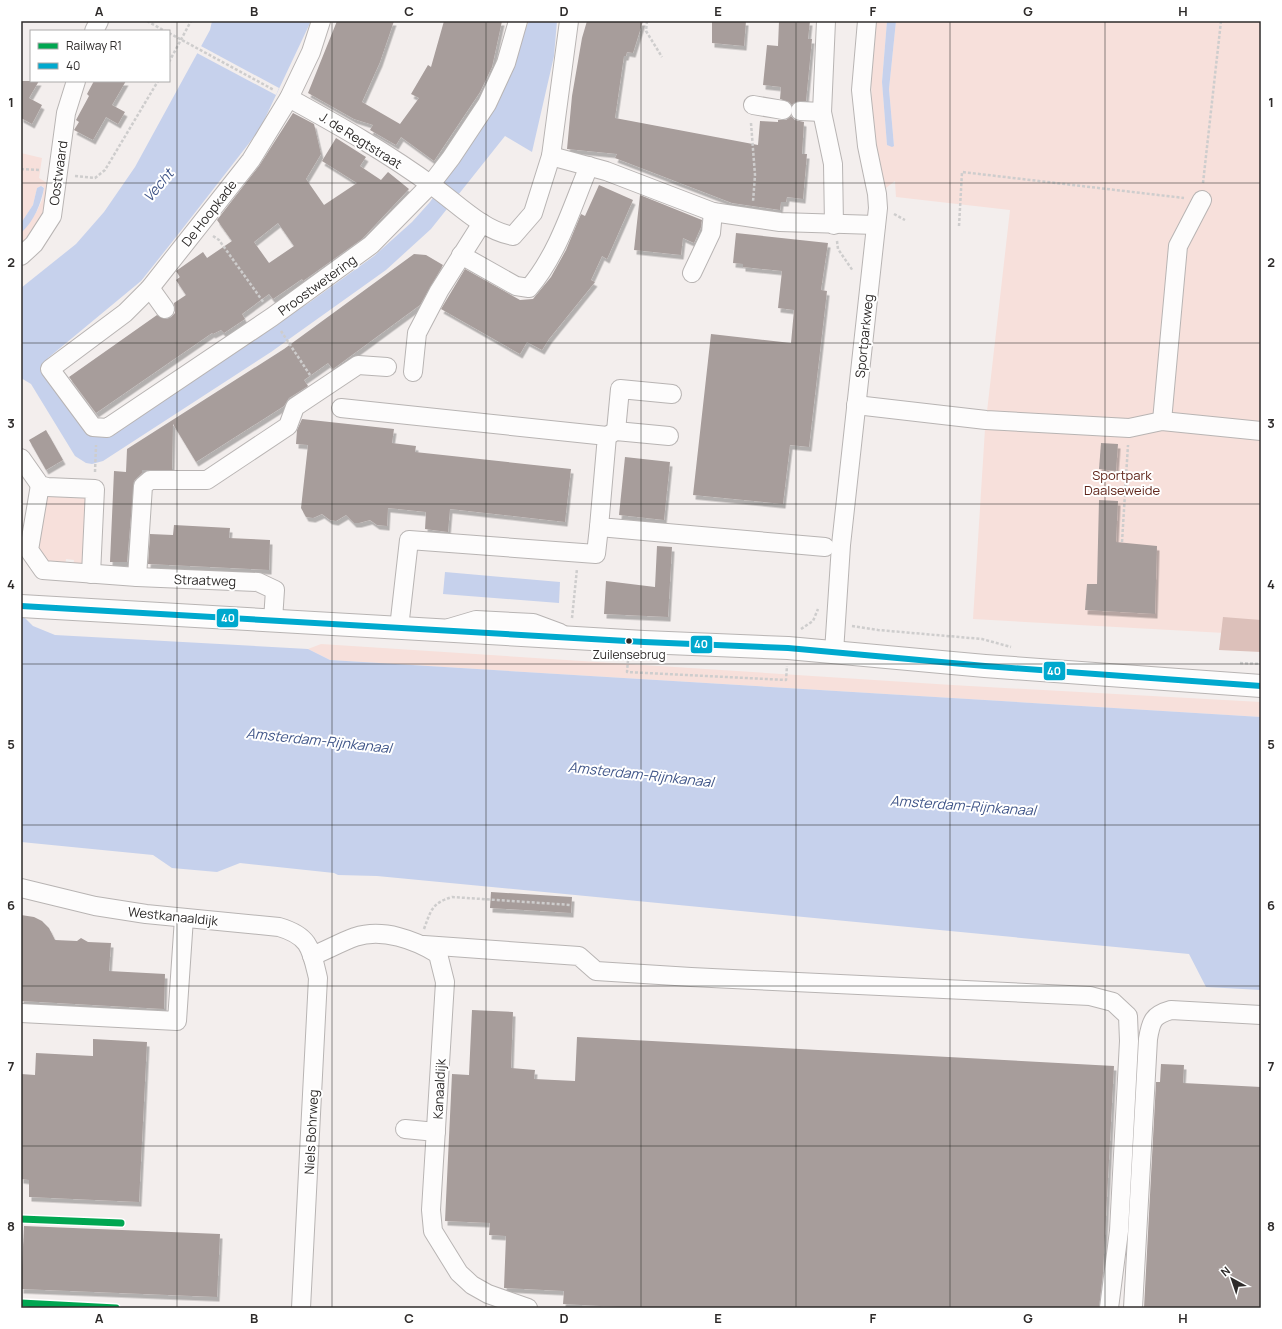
<svg xmlns="http://www.w3.org/2000/svg" width="1282" height="1329" font-family="Manrope,sans-serif">
	<style>
		.green { fill: #f7e0db }
		.forest { fill: #dcc0ba }
		.water { fill: #c6d1ec }
		.pier { fill: #f3eeed }
		.building { fill: #a79d9b; fill-rule: evenodd; filter: url(#shadow) }
		.lines { fill: none; stroke-linecap: round; stroke-linejoin: round }
		.minor-casing { stroke: #b8b4b3; stroke-width: 20 }
		.major-casing { stroke: #b8b4b3; stroke-width: 24 }
		.path { stroke: #cecdcd; stroke-width: 2.5; stroke-dasharray: 3 2; stroke-linecap: butt }
		.minor { stroke: #fdfcfc; stroke-width: 18 }
		.major { stroke: #fdfcfc; stroke-width: 22 }
		.bus-1-casing { stroke: #fff; stroke-width: 9 }
		.bus-1 { stroke: #00a9ce; stroke-width: 6 }
		.rail-1-casing { stroke: #fff; stroke-width: 10 }
		.rail-1 { stroke: #00a651; stroke-width: 7 }
		.grid { fill: none; stroke: #2e2b2a; stroke-width: 1; stroke-opacity: 0.55 }
		.bus-dot { fill: #2e2b2a; stroke: #fff; stroke-width: 1.5 }
		.labels { text-anchor: middle; dominant-baseline: central; stroke-width: 4; stroke-linejoin: round; paint-order: stroke }
		.bus-label { font-size: 12px; fill: #2e2b2a; stroke: #fff }
		.street-label { font-size: 13px; fill: #2e2b2a; stroke: #fff }
		.park-label { font-size: 13px; fill: #60261b; stroke: #fff }
		.water-label { font-size: 14px; font-style: italic; fill: #405689; stroke: #fff }
		.line-badge { stroke: #fff; stroke-width: 1.5 }
		.badge-label { font-size: 11px; text-anchor: middle; font-weight: bold; fill: #fff }
		.neatline { fill: none; stroke: #2e2b2a; stroke-width: 1.5 }
		.grid-label { font-size: 13px; text-anchor: middle; font-weight: bold; fill: #2e2b2a }
	</style>
	<defs>
		<filter id="shadow"><feDropShadow dx="2.5" dy="4.5" stdDeviation="0" flood-color="#0004"/></filter>
	</defs>
	<rect width="100%" height="100%" fill="#f3eeed"/>
	<g class="green">
		<polygon points="875,21 887,21 882,82 887,145 894,146 889,89 896,21 1261,21 1261,635 973,619 985,429 1010,210 896,197 895,181 882,191 872,106 871,78"/>
		<polygon points="21,153 42,158 39,178 47,183 49,189 44,216 35,232 21,245 21,233 37,211 42,200 44,187 41,186 37,188 33,205 21,223"/>
		<polygon points="48,492 91,492 87,565 73,567 74,560 66,559 65,567 48,563 41,556 36,541"/>
		<polygon points="321,644 952,685 1261,702 1261,717 330,660 308,649"/>
	</g>
	<polygon class="forest" points="1223,617 1261,620 1261,652 1219,650"/>
	<g class="water">
		<polygon points="212,21 311,21 260,129 176,237 141,281 48,358 46,363 94,436 105,436 310,302 374,256 412,222 430,202 489,115 529,21 557,21 554,56 532,152 505,136 431,229 386,270 271,352 103,461 92,464 86,463 75,456 31,384 21,378 21,288 76,244 104,212 135,167 210,30"/>
		<polygon points="887,21 896,21 889,89 894,146 892,147 887,145 882,82"/>
		<path d="M41,186L44,188C41,204 34,221 21,233V223L33,205L37,188Z"/>
		<polygon points="445,572 560,582 559,603 443,594"/>
		<polygon points="21,614 33,626 55,635 308,649 330,660 1261,717 1261,990 1206,987 1189,954 377,876 338,875 334,873 240,863 217,872 172,868 153,855 21,842"/>
	</g>
	<polygon class="pier" points="199,45 279,88 276,95 195,52"/>
	<g class="building">
		<polygon points="337,21 394,21 380,62 362,102 400,124 419,98 411,94 428,65 431,67 444,21 502,21 492,67 480,92 434,161 401,137 396,145 370,130 373,125 354,119 308,93"/>
		<polygon points="587,21 643,21 633,53 627,52 626,56 624,56 615,118 758,145 760,121 778,122 778,120 786,120 791,116 795,120 804,122 802,154 807,154 803,199 787,197 786,202 781,202 780,210 732,203 615,158 617,154 567,149 572,96 582,38"/>
		<polygon points="712,21 746,21 744,46 712,43"/>
		<polygon points="779,21 810,21 808,39 812,39 806,101 796,102 792,105 789,102 780,99 781,87 763,85 767,45 778,46"/>
		<polygon points="21,81 39,81 29,98 42,105 32,124 21,118"/>
		<polygon points="94,81 126,81 112,105 125,112 118,124 106,117 93,140 74,130 79,122 76,120 89,96 87,94"/>
		<path d="M293,113L314,124L321,154L306,179L324,205L357,183L322,161L336,138L366,157L360,166L381,180L388,172L409,189L362,239L303,281L302,279L273,299L269,294L242,314L245,319L224,333L221,330L213,334L212,333L96,413L69,377L157,315L166,319L171,317L175,313L174,303L186,295L176,280L180,277L176,271L203,252L207,258L232,241L217,220L259,166ZM278,223L294,246L269,263L254,242Z"/>
		<polygon points="599,185 633,200 607,259 602,256 591,280 595,282 549,339 542,350 527,342 520,354 441,309 465,269 520,300 533,299 551,277 566,250 581,214 585,216"/>
		<polygon points="640,195 702,220 701,227 694,243 683,238 681,255 634,250"/>
		<polygon points="736,233 828,243 821,290 827,291 809,447 790,445 783,504 693,495 711,334 791,343 794,310 778,308 782,271 743,267 743,264 733,263"/>
		<polygon points="414,254 426,255 443,265 420,305 333,369 328,363 304,380 308,386 289,398 284,406 196,462 173,424 172,470 142,470 142,473 134,481 127,562 110,562 114,471 126,472 127,449 284,349"/>
		<polygon points="302,419 394,429 392,443 416,446 415,452 571,469 565,522 450,509 448,532 425,529 426,512 388,508 387,526 377,525 370,520 359,523 354,523 346,515 336,521 330,520 322,514 313,518 306,517 301,508 308,445 296,444 297,430"/>
		<polygon points="46,430 63,460 46,470 29,440"/>
		<polygon points="1101,443 1118,444 1116,471 1099,469"/>
		<polygon points="625,457 670,462 664,520 619,515"/>
		<polygon points="1099,500 1118,501 1116,542 1157,546 1155,614 1085,610 1087,584 1097,584"/>
		<polygon points="174,525 230,528 229,538 270,540 269,570 148,564 150,534 173,535"/>
		<polygon points="657,546 672,547 668,617 604,614 606,581 655,587"/>
		<polygon points="491,892 572,897 571,913 490,908"/>
		<polygon points="21,915 34,917 42,921 49,928 55,940 77,941 81,938 88,942 111,943 109,971 165,974 164,1009 21,1001"/>
		<polygon points="472,1010 513,1012 511,1068 535,1070 534,1079 575,1081 577,1037 1114,1066 1103,1273 1099,1308 639,1308 563,1304 564,1291 504,1288 506,1236 489,1235 490,1223 445,1221 452,1074 469,1075"/>
		<polygon points="93,1039 147,1042 139,1202 29,1197 29,1180 21,1179 21,1074 35,1075 36,1053 93,1056"/>
		<polygon points="1161,1064 1184,1065 1183,1083 1261,1087 1261,1308 1144,1308 1156,1082 1160,1082"/>
		<polygon points="24,1226 220,1234 217,1297 21,1289"/>
	</g>
	<g class="lines">
		<g class="minor-casing">
			<g id="minor">
				<polyline points="321,21 311,52 289,98 251,160 150,288 125,313 50,369 93,427 107,428 272,317 371,245 431,184 451,158 487,104 506,63 518,21"/>
				<polyline points="826,21 822,112 833,164 834,225"/>
				<polyline points="94,31 99,21"/>
				<path d="M289,98C338,125 388,153 434,187C459,205 482,230 513,236L533,213L551,156L569,21"/>
				<polyline points="753,105 783,110"/>
				<polyline points="800,111 822,112"/>
				<polyline points="551,156 606,171 713,212 780,222 876,225"/>
				<path d="M461,255L516,286L529,288C558,254 572,207 589,166"/>
				<polyline points="21,256 34,244 52,216 66,113 76,81"/>
				<polyline points="692,273 711,233 713,212"/>
				<polyline points="150,288 165,309"/>
				<polyline points="413,372 417,333 439,291 482,223"/>
				<polyline points="856,405 986,420 1129,428 1162,421 1261,431"/>
				<polyline points="341,408 607,436 599,527 825,547"/>
				<polyline points="1162,421 1178,246 1202,200"/>
				<polyline points="616,431 620,389 672,394"/>
				<polyline points="607,436 616,431 669,436"/>
				<polyline points="21,458 40,485 47,487 95,489 91,574"/>
				<polyline points="40,485 29,550 43,570 137,577 258,582 275,590 273,620"/>
				<polyline points="137,577 143,486 150,480 207,480 288,426 295,407 358,365 387,367"/>
				<polyline points="399,628 409,540 596,554 599,527"/>
				<polyline points="449,628 476,620 533,623 560,633"/>
				<polyline points="834,652 841,545 878,208 877,194 867,146 861,90 867,21"/>
				<path d="M21,888L95,906L146,914L279,927C310,936 311,949 318,978L301,1308"/>
				<polyline points="424,945 579,956 596,971 691,977 1090,996 1113,1002 1128,1016 1129,1041 1119,1231 1109,1308"/>
				<path d="M312,956C327,950 341,942 355,937C383,928 415,940 438,954L445,982L431,1210L433,1231L459,1273L472,1285L488,1294L528,1308"/>
				<polyline points="21,1013 177,1021 184,918"/>
				<polyline points="405,1129 436,1132"/>
				<path d="M1133,1308L1148,1039C1151,1021 1153,1015 1171,1010L1261,1015"/>
			</g>
		</g>
		<g class="major-casing">
			<polyline id="major" points="21,606 644,642 788,648 985,666 1261,686"/>
		</g>
		<g class="path">
			<polyline points="147,21 165,31"/>
			<polyline points="647,21 646,31 662,57"/>
			<polyline points="169,33 274,90"/>
			<polyline points="169,62 191,21"/>
			<polyline points="751,123 755,175 753,202"/>
			<polyline points="21,169 40,170"/>
			<polyline points="75,176 95,178 105,170 158,81"/>
			<polyline points="1203,183 1221,21"/>
			<polyline points="894,214 905,220"/>
			<polyline points="959,226 962,172 1184,198"/>
			<polyline points="213,236 219,240 264,303"/>
			<polyline points="837,241 838,249 853,271"/>
			<polyline points="281,331 310,375"/>
			<polyline points="95,472 96,445"/>
			<polyline points="1122,542 1128,445"/>
			<polyline points="572,618 577,569"/>
			<polyline points="852,626 878,630 982,639 1011,647"/>
			<polyline points="801,629 813,621 818,609"/>
			<polyline points="628,660 627,672 786,680 787,666"/>
			<polyline points="1240,663 1261,664"/>
			<path d="M424,929C431,910 432,903 452,897L571,905"/>
		</g>
		<use href="#minor" class="minor"/>
		<use href="#major" class="major"/>
		<g class="bus-1-casing">
			<polyline id="bus-1" points="21,606 644,642 788,648 985,666 1261,686"/>
		</g>
		<use href="#bus-1" class="bus-1"/>
		<g class="rail-1-casing">
			<g id="rail-1">
				<polyline points="21,1219 121,1223"/>
				<polyline points="21,1303 116,1308"/>
			</g>
		</g>
		<use href="#rail-1" class="rail-1"/>
	</g>
	<path class="grid" d="M177,21V1308M332,21V1308M486,21V1308M641,21V1308M796,21V1308M950,21V1308M1105,21V1308M21,183H1261M21,343H1261M21,504H1261M21,664H1261M21,825H1261M21,986H1261M21,1146H1261"/>
	<circle class="bus-dot" cx="629" cy="641" r="3.5"/>
	<g class="labels">
		<g class="bus-label">
			<text x="629" y="654">Zuilensebrug</text>
		</g>
		<g class="street-label">
			<text transform="translate(361 140) rotate(32)">J. de Regtstraat</text>
			<text transform="translate(58 173) rotate(-82)">Oostwaard</text>
			<text transform="translate(209 213) rotate(-52)">De Hoopkade</text>
			<text transform="translate(317 285) rotate(-36)">Proostwetering</text>
			<text transform="translate(864 336) rotate(-84)">Sportparkweg</text>
			<text transform="translate(205 580) rotate(2)">Straatweg</text>
			<text transform="translate(173 916) rotate(6)">Westkanaaldijk</text>
			<text transform="translate(439 1089) rotate(-87)">Kanaaldijk</text>
			<text transform="translate(311 1132) rotate(-87)">Niels Bohrweg</text>
		</g>
		<g class="park-label">
			<text x="1122" y="475">Sportpark<tspan x="1122" dy="15">Daalseweide</tspan></text>
		</g>
		<g class="water-label">
			<text transform="translate(158 185) rotate(-50)">Vecht</text>
			<text transform="translate(319 740) rotate(6)">Amsterdam-Rijnkanaal</text>
			<text transform="translate(641 774) rotate(6)">Amsterdam-Rijnkanaal</text>
			<text transform="translate(963 805) rotate(4)">Amsterdam-Rijnkanaal</text>
		</g>
	</g>
	<g class="line-badge">
		<rect x="216" y="608" width="23" height="20" rx="4" fill="#00a9ce"/>
		<rect x="690" y="635" width="23" height="19" rx="4" fill="#00a9ce"/>
		<rect x="1043" y="661" width="23" height="20" rx="4" fill="#00a9ce"/>
	</g>
	<g class="badge-label">
		<text x="228" y="622">40</text>
		<text x="701" y="648">40</text>
		<text x="1054" y="675">40</text>
	</g>
	<rect width="1282" height="1329" fill="none" stroke="#ffffff" stroke-width="44"/>
	<rect x="30" y="30" width="140" height="52" fill="#ffffff" stroke="#abaaaa"/>
	<rect x="38" y="43" width="20" height="6" fill="#00a651" stroke="#abaaaa"/>
	<text x="66" y="50" font-size="12" fill="#2e2b2a">Railway R1</text>
	<rect x="38" y="63" width="20" height="6" fill="#00a9ce" stroke="#abaaaa"/>
	<text x="66" y="70" font-size="12" fill="#2e2b2a">40</text>
	<g transform="translate(1232 1279) rotate(320)" stroke="#ffffff" stroke-width="3" paint-order="stroke">
	<path d="M0-3L7 15L0 10L-7 15Z" fill="#2e2b2a"/>
	<text y="-6" font-size="11" font-weight="bold" text-anchor="middle" fill="#2e2b2a">N</text>
	</g>
	<rect x="22" y="22" width="1238" height="1285" class="neatline"/>
	<g class="grid-label">
		<text x="99" y="16">A</text>
		<text x="254" y="16">B</text>
		<text x="409" y="16">C</text>
		<text x="564" y="16">D</text>
		<text x="718" y="16">E</text>
		<text x="873" y="16">F</text>
		<text x="1028" y="16">G</text>
		<text x="1183" y="16">H</text>
		<text x="11" y="107">1</text>
		<text x="1271" y="107">1</text>
		<text x="11" y="267">2</text>
		<text x="1271" y="267">2</text>
		<text x="11" y="428">3</text>
		<text x="1271" y="428">3</text>
		<text x="11" y="589">4</text>
		<text x="1271" y="589">4</text>
		<text x="11" y="749">5</text>
		<text x="1271" y="749">5</text>
		<text x="11" y="910">6</text>
		<text x="1271" y="910">6</text>
		<text x="11" y="1071">7</text>
		<text x="1271" y="1071">7</text>
		<text x="11" y="1231">8</text>
		<text x="1271" y="1231">8</text>
		<text x="99" y="1323">A</text>
		<text x="254" y="1323">B</text>
		<text x="409" y="1323">C</text>
		<text x="564" y="1323">D</text>
		<text x="718" y="1323">E</text>
		<text x="873" y="1323">F</text>
		<text x="1028" y="1323">G</text>
		<text x="1183" y="1323">H</text>
	</g>
</svg>
